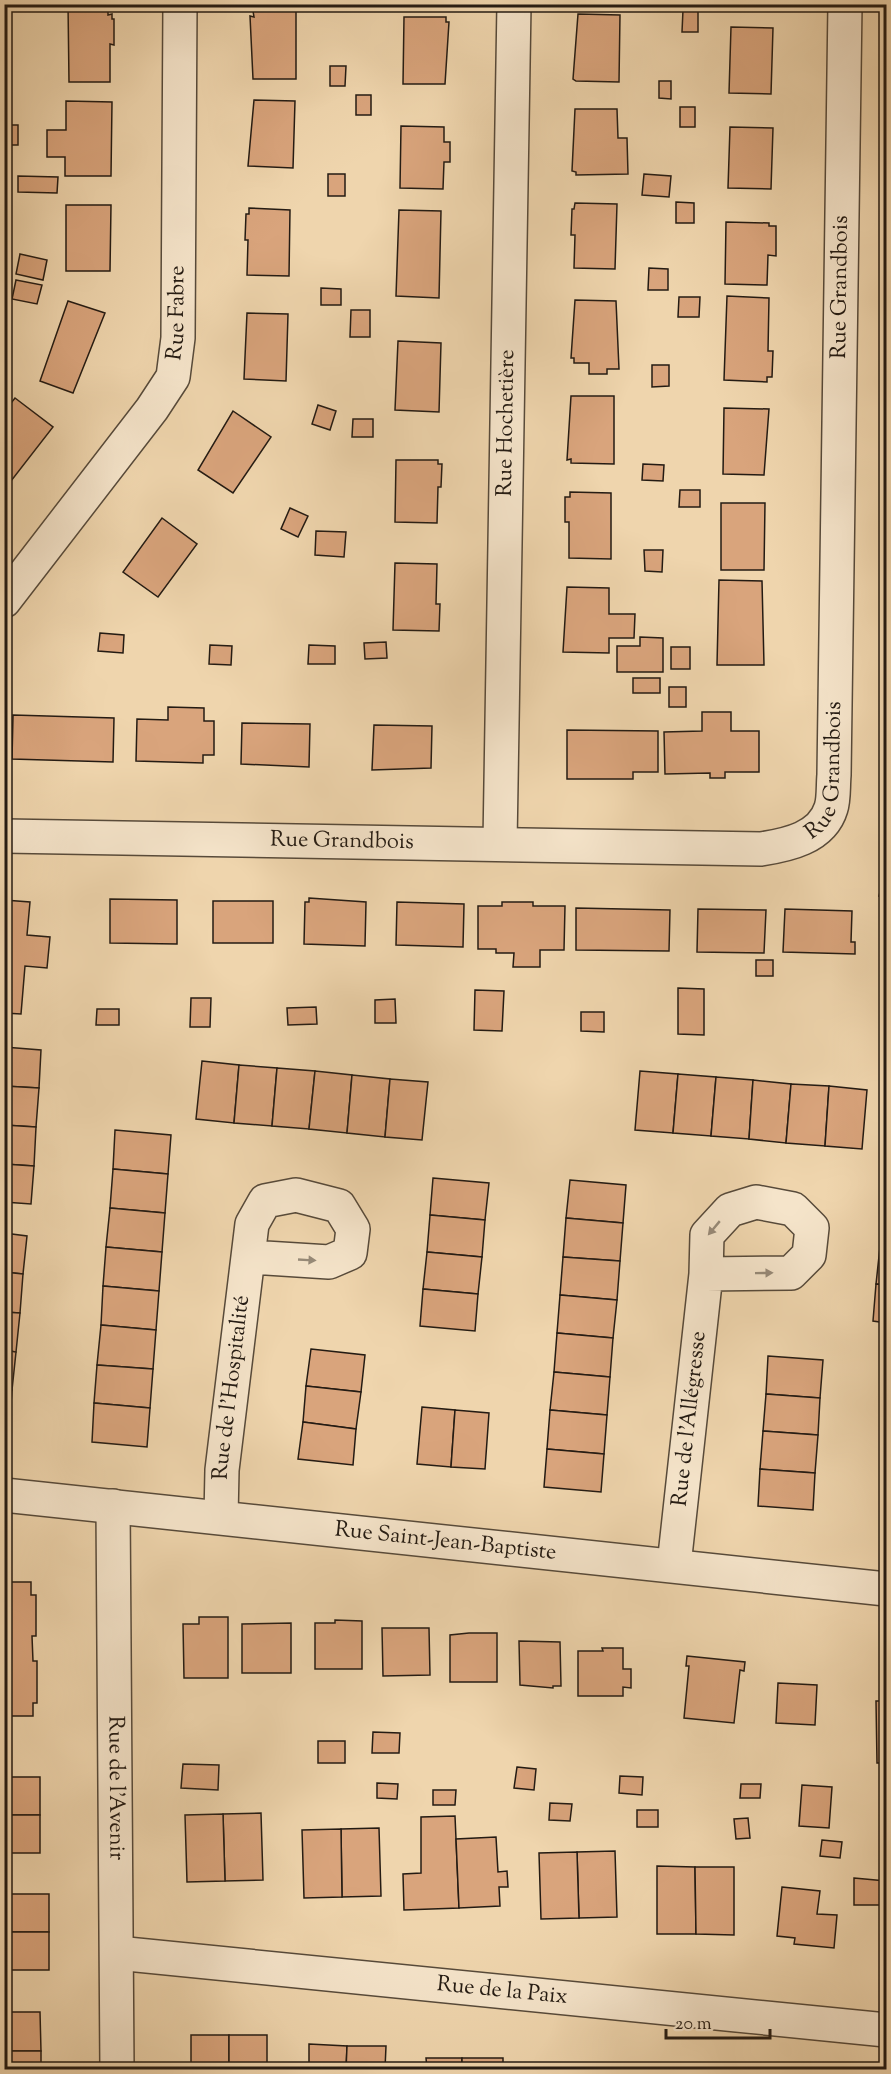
<svg xmlns="http://www.w3.org/2000/svg" width="891" height="2074" font-family="'Sorts Mill Goudy',serif">
	<style>
		.building { fill: #d9a47c; stroke: #241b13; stroke-width: 1.5 }
		.lines { fill: none; stroke-linecap: round; stroke-linejoin: round }
		.minor-casing { stroke: #574a3a; stroke-width: 36 }
		.minor { stroke: #f5e4ca; stroke-width: 33 }
		.oneway { fill: #978a78 }
		.labels { text-anchor: middle; dominant-baseline: central; stroke-width: 4.5; stroke-linejoin: round; paint-order: stroke }
		.street-label { font-size: 22px; fill: #241b13; stroke: #f5e4ca }
	</style>
	<rect width="100%" height="100%" fill="#efd5ad"/>
	<filter id="stains"><feTurbulence type="fractalNoise" baseFrequency=".00333" numOctaves="4"/><feColorMatrix values="0 0 0 0 .2 0 0 0 0 .09 0 0 0 0 .02 0 0 0 .5 -.17"/></filter>
	<radialGradient id="worn" r=".72"><stop offset=".6" stop-color="#630" stop-opacity="0"/><stop offset="1" stop-color="#630" stop-opacity=".3"/></radialGradient>
	<g class="building">
		<polygon points="8,4 24,4 23,11 8,10"/>
		<polygon points="68,4 108,4 108,15 112,14 112,19 114,19 114,45 110,44 110,82 69,82"/>
		<polygon points="354,4 376,4 376,9 354,8"/>
		<polygon points="683,10 698,10 698,32 682,32"/>
		<polygon points="253,11 296,11 296,79 253,79 250,16 254,17"/>
		<polygon points="578,14 620,15 619,82 576,81 573,79"/>
		<polygon points="404,17 446,17 446,22 449,22 445,84 403,84"/>
		<polygon points="731,27 773,28 771,94 729,93"/>
		<polygon points="330,66 346,66 345,86 330,86"/>
		<polygon points="659,81 671,81 671,99 659,98"/>
		<rect x="356" y="95" width="15" height="20"/>
		<polygon points="254,100 295,101 293,168 248,166"/>
		<polygon points="66,101 112,102 111,176 65,176 65,157 47,157 47,130 66,130"/>
		<rect x="680" y="107" width="15" height="20"/>
		<polygon points="575,109 617,109 618,138 627,138 628,174 576,175 576,172 572,171"/>
		<rect x="4" y="125" width="14" height="20"/>
		<polygon points="401,126 444,127 444,142 450,142 450,162 444,162 443,189 400,188"/>
		<polygon points="730,127 773,128 771,189 728,188"/>
		<rect x="328" y="174" width="17" height="22"/>
		<polygon points="644,174 671,176 669,197 642,195"/>
		<polygon points="18,176 58,177 57,193 18,192"/>
		<polygon points="676,202 694,203 694,223 676,223"/>
		<polygon points="575,203 617,204 615,269 574,268 575,235 571,235 572,209 574,209"/>
		<polygon points="66,205 111,205 110,271 66,271"/>
		<polygon points="249,208 290,210 289,276 247,275 248,240 245,240 246,214 249,214"/>
		<polygon points="399,210 441,211 439,298 396,296"/>
		<polygon points="726,222 769,223 769,226 776,226 776,256 768,255 767,285 725,284"/>
		<polygon points="20,254 47,260 43,280 16,274"/>
		<polygon points="649,268 668,269 668,290 648,290"/>
		<polygon points="16,280 42,285 37,304 12,299"/>
		<polygon points="321,288 341,289 341,305 321,305"/>
		<polygon points="727,296 769,298 768,351 773,351 772,377 767,377 767,382 724,380"/>
		<polygon points="679,297 700,297 699,317 678,317"/>
		<polygon points="575,300 616,301 619,369 607,369 607,374 589,374 589,363 574,363 574,358 571,358"/>
		<polygon points="68,301 105,313 73,393 40,381"/>
		<polygon points="351,310 370,310 370,337 350,337"/>
		<polygon points="247,313 288,314 286,381 244,379"/>
		<polygon points="398,341 441,343 439,412 395,410"/>
		<polygon points="652,365 669,365 669,386 652,387"/>
		<polygon points="571,396 614,396 614,464 571,463 571,459 567,460"/>
		<polygon points="15,398 53,427 11,481 4,476 4,412"/>
		<polygon points="318,405 336,411 330,430 312,424"/>
		<polygon points="724,408 769,409 764,475 723,474"/>
		<polygon points="233,411 271,437 233,493 198,470"/>
		<polygon points="353,419 373,419 373,437 352,437"/>
		<polygon points="396,460 438,460 438,464 442,464 441,487 438,487 437,523 395,522"/>
		<polygon points="643,464 664,465 663,481 642,480"/>
		<polygon points="680,490 700,490 700,507 679,507"/>
		<polygon points="570,492 611,493 611,559 569,558 569,522 565,522 565,497 570,497"/>
		<polygon points="721,503 765,503 764,570 721,570"/>
		<polygon points="290,508 308,516 298,537 281,529"/>
		<polygon points="162,518 197,544 158,597 123,572"/>
		<polygon points="316,531 346,532 344,557 315,555"/>
		<polygon points="644,550 663,550 662,572 645,571"/>
		<polygon points="395,563 437,564 436,604 440,604 439,631 393,630"/>
		<polygon points="719,580 762,581 764,665 717,665"/>
		<polygon points="567,587 609,588 609,614 635,614 634,638 609,638 609,653 563,652"/>
		<polygon points="100,633 124,635 123,653 98,651"/>
		<polygon points="640,637 663,638 663,672 617,672 617,646 640,646"/>
		<polygon points="386,642 387,658 365,659 364,643"/>
		<polygon points="210,645 232,646 231,665 209,664"/>
		<polygon points="309,645 335,646 335,664 308,664"/>
		<rect x="671" y="647" width="19" height="22"/>
		<rect x="633" y="678" width="27" height="15"/>
		<rect x="669" y="687" width="17" height="20"/>
		<polygon points="168,707 204,708 204,721 214,721 214,755 203,755 203,763 136,761 137,719 168,720"/>
		<polygon points="702,712 731,712 731,731 759,731 759,772 725,772 725,778 710,778 710,773 665,774 664,732 702,731"/>
		<polygon points="13,715 114,718 113,762 12,759"/>
		<polygon points="242,723 310,724 309,767 241,764"/>
		<polygon points="374,725 432,726 431,768 372,770"/>
		<polygon points="567,730 658,731 658,772 633,772 633,779 567,779"/>
		<polygon points="886,866 886,897 879,896"/>
		<polygon points="309,898 366,902 365,946 304,944 305,902 309,902"/>
		<polygon points="110,899 177,900 177,944 110,943"/>
		<polygon points="4,900 30,902 27,935 50,937 47,968 25,966 21,1014 4,1013"/>
		<rect x="213" y="901" width="60" height="42"/>
		<polygon points="397,902 464,904 463,947 396,945"/>
		<polygon points="502,902 533,902 533,906 565,906 564,950 540,950 540,967 513,967 514,953 496,953 496,949 478,949 478,906 502,906"/>
		<polygon points="576,908 670,910 669,951 576,950"/>
		<polygon points="698,909 766,910 764,953 697,952"/>
		<polygon points="785,909 852,911 851,942 855,942 855,954 783,952"/>
		<rect x="756" y="960" width="17" height="16"/>
		<polygon points="678,988 704,989 704,1035 678,1034"/>
		<polygon points="475,990 504,991 502,1031 474,1030"/>
		<polygon points="191,998 211,998 210,1027 190,1027"/>
		<polygon points="395,999 396,1023 375,1023 375,1000"/>
		<polygon points="316,1007 317,1024 288,1025 287,1008"/>
		<polygon points="97,1009 119,1009 119,1025 96,1025"/>
		<polygon points="581,1012 604,1012 604,1032 581,1031"/>
		<polygon points="4,1047 41,1050 39,1088 4,1086"/>
		<polygon points="202,1061 239,1065 234,1123 196,1119"/>
		<polygon points="239,1065 277,1068 272,1126 234,1123"/>
		<polygon points="277,1068 315,1071 309,1129 272,1126"/>
		<polygon points="315,1071 352,1075 347,1133 309,1129"/>
		<polygon points="640,1071 678,1074 673,1133 635,1130"/>
		<polygon points="678,1074 716,1077 711,1136 673,1133"/>
		<polygon points="352,1075 390,1079 385,1137 347,1133"/>
		<polygon points="716,1077 753,1080 749,1139 711,1136"/>
		<polygon points="390,1079 428,1082 422,1140 385,1137"/>
		<polygon points="753,1080 791,1084 786,1143 749,1139"/>
		<polygon points="791,1084 829,1086 825,1146 786,1143"/>
		<polygon points="4,1086 39,1088 36,1127 4,1125"/>
		<polygon points="829,1086 867,1090 862,1149 825,1146"/>
		<polygon points="4,1125 36,1127 34,1166 4,1164"/>
		<polygon points="115,1130 171,1135 168,1174 113,1169"/>
		<polygon points="4,1164 34,1166 31,1204 4,1202"/>
		<polygon points="113,1169 168,1174 165,1213 110,1208"/>
		<polygon points="433,1178 489,1183 485,1220 430,1215"/>
		<polygon points="570,1180 626,1185 623,1223 566,1218"/>
		<polygon points="110,1208 165,1213 162,1252 106,1247"/>
		<polygon points="883,1209 886,1210 886,1247 880,1247"/>
		<polygon points="430,1215 485,1220 482,1257 427,1252"/>
		<polygon points="566,1218 623,1223 620,1261 563,1257"/>
		<polygon points="4,1233 27,1236 23,1274 4,1272"/>
		<polygon points="106,1247 162,1252 159,1291 103,1286"/>
		<polygon points="880,1247 886,1247 886,1285 876,1284"/>
		<polygon points="427,1252 482,1257 478,1294 423,1289"/>
		<polygon points="563,1257 620,1261 617,1300 560,1295"/>
		<polygon points="4,1272 23,1274 20,1313 4,1312"/>
		<polygon points="876,1284 886,1285 886,1323 873,1321"/>
		<polygon points="103,1286 159,1291 156,1330 101,1325"/>
		<polygon points="423,1289 478,1294 475,1331 420,1326"/>
		<polygon points="560,1295 617,1300 613,1338 557,1333"/>
		<polygon points="4,1312 20,1313 16,1352 4,1350"/>
		<polygon points="101,1325 156,1330 153,1369 97,1365"/>
		<polygon points="557,1333 613,1338 610,1377 554,1372"/>
		<polygon points="311,1349 365,1355 361,1392 306,1386"/>
		<polygon points="4,1350 16,1352 12,1390 4,1390"/>
		<polygon points="768,1356 823,1360 820,1398 766,1394"/>
		<polygon points="97,1365 153,1369 150,1408 94,1403"/>
		<polygon points="554,1372 610,1377 607,1415 550,1410"/>
		<polygon points="306,1386 361,1392 356,1429 303,1422"/>
		<polygon points="4,1390 12,1390 9,1429 4,1428"/>
		<polygon points="766,1394 820,1398 818,1435 763,1431"/>
		<polygon points="94,1403 150,1408 147,1447 92,1442"/>
		<polygon points="422,1407 455,1410 451,1467 417,1464"/>
		<polygon points="455,1410 489,1413 485,1469 451,1467"/>
		<polygon points="550,1410 607,1415 604,1454 547,1449"/>
		<polygon points="303,1422 356,1429 353,1465 298,1459"/>
		<polygon points="763,1431 818,1435 815,1473 760,1469"/>
		<polygon points="547,1449 604,1454 601,1492 544,1487"/>
		<polygon points="760,1469 815,1473 813,1510 758,1506"/>
		<polygon points="4,1582 31,1582 31,1595 36,1595 36,1636 32,1636 33,1661 37,1661 37,1703 33,1703 33,1716 4,1716"/>
		<polygon points="199,1617 228,1617 228,1678 184,1678 183,1624 199,1624"/>
		<polygon points="335,1620 362,1621 362,1669 315,1669 315,1623 335,1623"/>
		<polygon points="291,1623 291,1673 242,1673 242,1624"/>
		<polygon points="382,1628 429,1628 430,1675 383,1676"/>
		<polygon points="469,1633 497,1633 497,1682 450,1682 450,1635"/>
		<polygon points="519,1641 560,1642 561,1686 553,1686 553,1688 520,1685"/>
		<polygon points="602,1648 623,1648 623,1669 631,1669 631,1688 623,1687 623,1696 578,1696 578,1651 603,1651"/>
		<polygon points="687,1656 745,1662 744,1671 740,1670 734,1723 684,1718 689,1666 686,1666"/>
		<polygon points="778,1683 817,1685 815,1725 776,1723"/>
		<polygon points="876,1701 886,1701 886,1763 877,1763"/>
		<polygon points="373,1732 400,1733 399,1753 372,1753"/>
		<rect x="318" y="1741" width="27" height="22"/>
		<polygon points="183,1764 219,1765 218,1790 181,1788"/>
		<polygon points="517,1767 536,1769 534,1790 514,1788"/>
		<polygon points="620,1776 643,1777 642,1795 619,1793"/>
		<rect x="4" y="1777" width="36" height="38"/>
		<polygon points="377,1783 398,1784 397,1799 377,1798"/>
		<polygon points="741,1784 761,1784 760,1798 740,1798"/>
		<polygon points="802,1785 832,1787 829,1828 799,1826"/>
		<polygon points="433,1790 456,1790 455,1805 433,1805"/>
		<polygon points="550,1803 572,1804 570,1821 549,1820"/>
		<rect x="637" y="1810" width="21" height="17"/>
		<polygon points="261,1813 263,1880 225,1881 223,1814"/>
		<polygon points="223,1814 225,1881 187,1882 185,1815"/>
		<rect x="4" y="1815" width="36" height="38"/>
		<polygon points="455,1816 459,1908 404,1910 403,1874 421,1873 421,1817"/>
		<polygon points="748,1818 750,1838 736,1839 734,1819"/>
		<polygon points="379,1828 381,1896 342,1897 341,1829"/>
		<polygon points="341,1829 342,1897 304,1898 302,1830"/>
		<polygon points="496,1837 498,1872 507,1871 508,1887 499,1887 500,1906 459,1908 456,1839"/>
		<polygon points="822,1840 842,1842 840,1858 820,1856"/>
		<polygon points="615,1851 617,1917 579,1918 577,1852"/>
		<polygon points="577,1852 579,1918 541,1919 539,1853"/>
		<polygon points="657,1866 695,1867 696,1934 657,1934"/>
		<polygon points="695,1867 734,1867 734,1935 696,1934"/>
		<polygon points="854,1878 886,1881 886,1905 854,1905"/>
		<polygon points="782,1887 820,1891 817,1914 837,1915 834,1948 794,1944 795,1938 777,1936"/>
		<rect x="4" y="1894" width="45" height="38"/>
		<rect x="4" y="1932" width="45" height="38"/>
		<polygon points="4,2012 40,2012 41,2051 4,2051"/>
		<rect x="191" y="2035" width="38" height="35"/>
		<rect x="229" y="2035" width="38" height="35"/>
		<polygon points="309,2044 347,2046 346,2070 301,2070 309,2069"/>
		<polygon points="347,2046 386,2046 385,2069 400,2070 346,2070"/>
		<rect x="4" y="2051" width="37" height="19"/>
		<polygon points="426,2058 462,2058 462,2070 413,2070 427,2069"/>
		<rect x="462" y="2058" width="41" height="12"/>
	</g>
	<g class="lines">
		<g class="minor-casing">
			<g id="minor">
				<path id="s1" d="M4,601L152,409L173,377L178,338L180,4"/>
				<path id="s2" d="M4,836L761,849C787,845 822,838 831,808C834,799 833,786 834,775L845,4"/>
				<path id="s3" d="M500,843L514,4"/>
				<path id="s4" d="M4,1495L886,1589"/>
				<path id="s5" d="M113,1506L117,2070"/>
				<path id="s6" d="M221,1517L222,1470L252,1224L265,1201L296,1195L339,1206L353,1229L350,1253L329,1262L249,1257"/>
				<path id="s7" d="M674,1565L706,1274L707,1235L730,1210L756,1202L793,1209L812,1228L809,1255L791,1273L706,1274"/>
				<path id="s8" d="M117,1953L886,2030"/>
			</g>
		</g>
		<use href="#minor" class="minor"/>
	</g>
	<defs><path id="oneway-solid" d="M-6-.8H1V-3.2L6.5 0L1 3.2V.8H-6Z" transform="scale(1.5)"/></defs>
	<g class="oneway">
		<use href="#oneway-solid" transform="translate(714 1228) rotate(130)"/>
		<use href="#oneway-solid" transform="translate(307 1260) rotate(3)"/>
		<use href="#oneway-solid" transform="translate(764 1273) rotate(-1)"/>
	</g>
	<g class="labels">
		<g class="street-label">
			<text stroke="none"><textPath href="#s2" startOffset="1364">Rue Grandbois</textPath></text>
			<text stroke="none"><textPath href="#s1" startOffset="345">Rue Fabre</textPath></text>
			<text stroke="none"><textPath href="#s3" startOffset="420">Rue Hochetière</textPath></text>
			<text stroke="none"><textPath href="#s2" startOffset="878">Rue Grandbois</textPath></text>
			<text stroke="none"><textPath href="#s2" startOffset="338">Rue Grandbois</textPath></text>
			<text stroke="none"><textPath href="#s6" startOffset="130">Rue de l'Hospitalité</textPath></text>
			<text stroke="none"><textPath href="#s7" startOffset="147">Rue de l'Allégresse</textPath></text>
			<text stroke="none"><textPath href="#s4" startOffset="444">Rue Saint-Jean-Baptiste</textPath></text>
			<text stroke="none"><textPath href="#s5" startOffset="282">Rue de l'Avenir</textPath></text>
			<text stroke="none"><textPath href="#s8" startOffset="387">Rue de la Paix</textPath></text>
		</g>
	</g>
	<rect width="891" height="2074" fill="none" stroke="#efd5ad" stroke-width="24"/>
	<rect x="6" y="6" width="879" height="2062" fill="none" stroke="#241b13" stroke-width="3"/>
	<rect x="12" y="12" width="867" height="2050" fill="none" stroke="#241b13" stroke-width="1.5"/>
	<path d="M666 2029v9h104v-9" fill="none" stroke="#241b13" stroke-width="3"/>
	<text x="675" y="2029" font-size="18" fill="#241b13" stroke="#f5e4ca" stroke-width="4.5" paint-order="stroke">20 m</text>
	<rect width="100%" height="100%" filter="url(#stains)"/>
	<rect width="100%" height="100%" fill="url(#worn)"/>
</svg>
